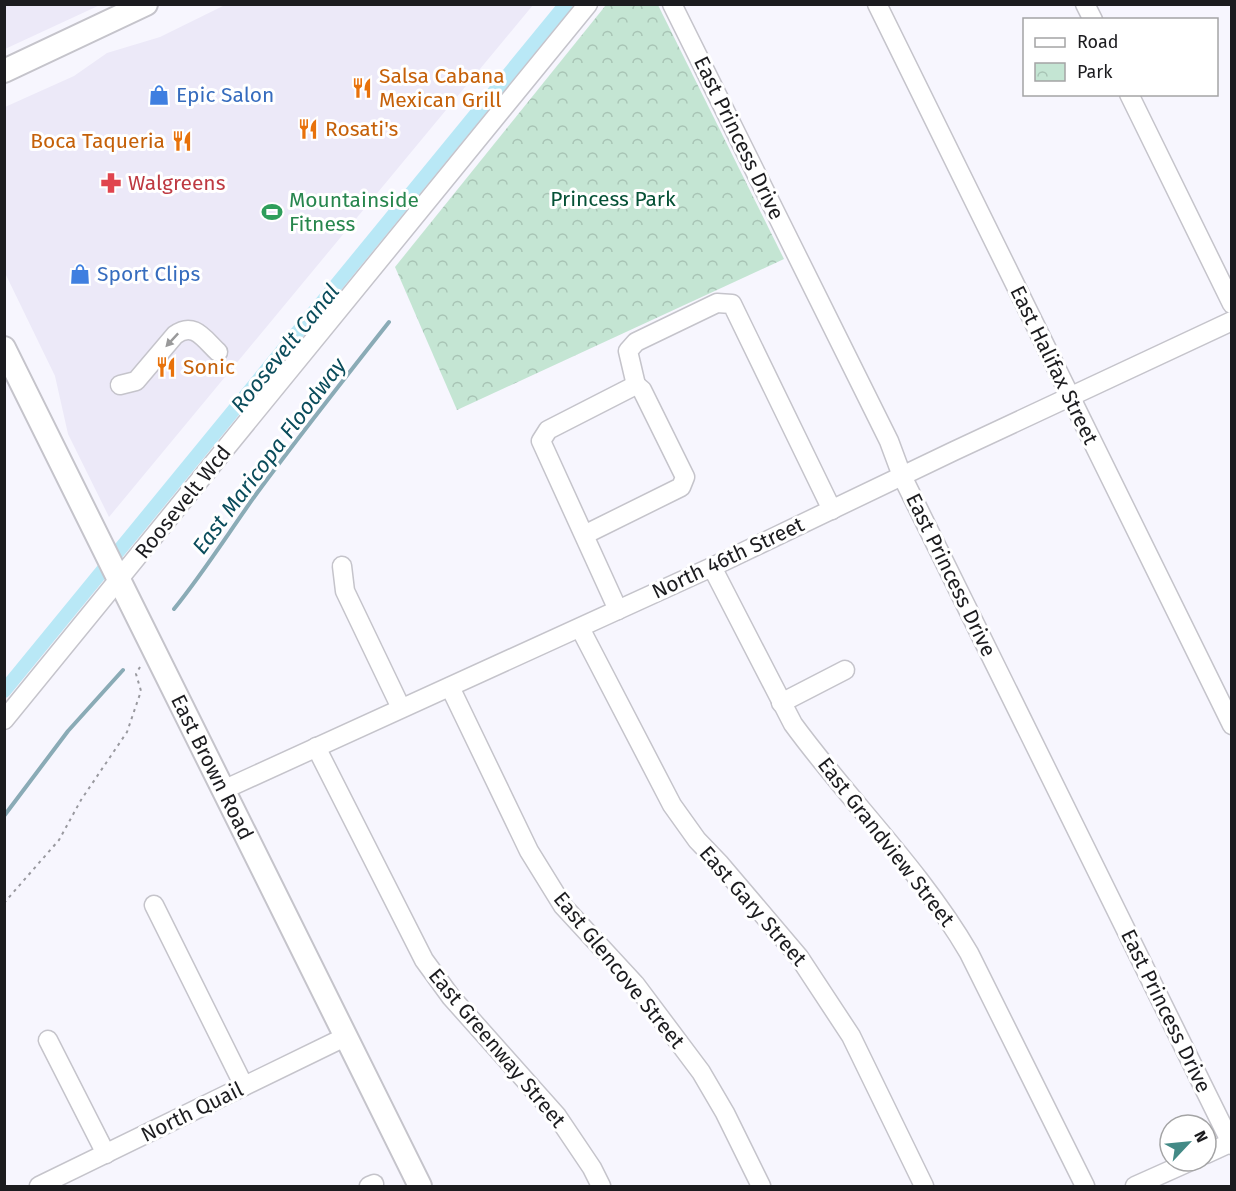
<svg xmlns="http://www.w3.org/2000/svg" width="1236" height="1191" font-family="'Fira Sans',sans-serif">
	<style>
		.built { fill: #ece9f8 }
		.park { fill: url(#park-crowns) }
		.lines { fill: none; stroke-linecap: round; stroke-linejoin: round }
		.stream { stroke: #8aabb6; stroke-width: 4 }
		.canal { stroke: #b9e8f6; stroke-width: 14 }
		.minor-casing { stroke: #c5c4cb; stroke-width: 21 }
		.major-casing { stroke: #c5c4cb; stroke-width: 26 }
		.path { stroke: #99999f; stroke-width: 2; stroke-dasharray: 3 4.5; stroke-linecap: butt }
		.minor { stroke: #fff; stroke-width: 18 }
		.major { stroke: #fff; stroke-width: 22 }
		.oneway { fill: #99999a }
		.labels { text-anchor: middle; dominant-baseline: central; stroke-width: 6; stroke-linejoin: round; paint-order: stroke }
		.food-label { font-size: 21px; fill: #c56008; stroke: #fff; text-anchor: start }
		.shop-label { font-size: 21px; fill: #366cbe; stroke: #fff; text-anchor: start }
		.street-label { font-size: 21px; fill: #1c1c1f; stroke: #fff }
		.health-label { font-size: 21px; fill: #be3a42; stroke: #fff; text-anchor: start }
		.park-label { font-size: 21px; fill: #055136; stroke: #fff }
		.leisure-label { font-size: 21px; fill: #27864d; stroke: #fff; text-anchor: start }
		.water-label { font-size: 22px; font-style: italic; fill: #0a4c5b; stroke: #fff }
	</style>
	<defs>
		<pattern id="park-crowns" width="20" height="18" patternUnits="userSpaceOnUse" patternTransform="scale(1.5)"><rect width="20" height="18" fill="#c4e5d3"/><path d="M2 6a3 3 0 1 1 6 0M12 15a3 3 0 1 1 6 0" fill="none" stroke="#a8c4b5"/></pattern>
	</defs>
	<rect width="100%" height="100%" fill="#f7f6fe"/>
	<g class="built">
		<polygon points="5,4 100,4 100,5 5,49"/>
		<polygon points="225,5 533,5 109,517 68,434 55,376 5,273 5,107 74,76 107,53 160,37"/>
	</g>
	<polygon class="park" points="606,5 658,5 784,259 457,410 395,267"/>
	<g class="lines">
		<g class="stream">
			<path d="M174,609C204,572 229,532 257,493C300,435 344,379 389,322"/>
			<polyline points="4,816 68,731 123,670"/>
		</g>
		<polyline class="canal" points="4,691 566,4"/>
		<g class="minor-casing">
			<g id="minor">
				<polyline points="672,4 889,441 902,476 1232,1145"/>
				<polyline points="877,4 1232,725"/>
				<polyline points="1085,4 1093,20"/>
				<polyline points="1129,94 1232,304"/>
				<path d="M120,385L136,381L175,335C194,321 204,339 218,352"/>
				<polyline points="636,385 628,351 636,342 717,303 732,304 832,510"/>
				<polyline points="584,535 681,487 685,477 642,390 636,385 548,430 541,441 618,610"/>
				<polyline points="342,566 345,591 401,708"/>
				<path d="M712,567L793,724C850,802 920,869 969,953L1085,1186"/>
				<polyline points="580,628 672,805 697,840 720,864 799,957 851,1036 924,1186"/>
				<polyline points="450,687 529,851 563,906 635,984 701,1072 725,1113 761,1186"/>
				<polyline points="781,703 845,670"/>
				<polyline points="4,720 588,4"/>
				<polyline points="316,747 424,960 451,997 557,1116 592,1168 601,1186"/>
				<polyline points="223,790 712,567 954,451 1232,321"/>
				<polyline points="154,905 244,1086"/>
				<polyline points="48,1040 106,1154"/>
				<polyline points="1206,1154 1232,1142"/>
				<polyline points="39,1186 345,1037"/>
				<polyline points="369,1186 374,1184"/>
				<polyline points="1135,1186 1191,1161"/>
			</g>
		</g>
		<g class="major-casing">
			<g id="major">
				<polyline points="4,71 146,4"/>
				<path id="s1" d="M4,348L420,1186"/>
			</g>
		</g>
		<polyline class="path" points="4,903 59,840 81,800 127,732 141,691 136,674 140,667"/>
		<use href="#minor" class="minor"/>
		<use href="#major" class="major"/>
	</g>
	<defs><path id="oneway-solid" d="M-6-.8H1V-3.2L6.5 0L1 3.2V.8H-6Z" transform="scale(1.5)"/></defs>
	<use class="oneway" href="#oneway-solid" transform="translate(172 340) rotate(133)"/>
	<defs>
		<g id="restaurant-bare" transform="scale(1.62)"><path d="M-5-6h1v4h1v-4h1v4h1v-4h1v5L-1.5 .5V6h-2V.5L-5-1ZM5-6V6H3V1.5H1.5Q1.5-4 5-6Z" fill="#e8710a" stroke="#fff" stroke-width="2.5" paint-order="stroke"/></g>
		<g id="shop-bare" transform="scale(1.62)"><path d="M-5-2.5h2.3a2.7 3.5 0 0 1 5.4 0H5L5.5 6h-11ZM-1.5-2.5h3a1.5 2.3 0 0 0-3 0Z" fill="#3f7fe0" stroke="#fff" stroke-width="2.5" paint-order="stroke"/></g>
		<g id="pharmacy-bare" transform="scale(1.62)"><path d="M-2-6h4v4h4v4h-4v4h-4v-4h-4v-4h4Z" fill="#e0444e" stroke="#fff" stroke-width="2.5" paint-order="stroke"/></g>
		<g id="stadium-bare" transform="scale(1.62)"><path d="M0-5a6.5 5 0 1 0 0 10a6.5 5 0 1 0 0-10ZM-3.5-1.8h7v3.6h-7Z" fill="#2e9e5b" stroke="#fff" stroke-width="2.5" paint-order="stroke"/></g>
	</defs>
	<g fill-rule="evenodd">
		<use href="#restaurant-bare" x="362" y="88"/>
		<use href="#shop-bare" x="159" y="95"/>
		<use href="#restaurant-bare" x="308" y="129"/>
		<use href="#restaurant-bare" x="182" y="141"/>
		<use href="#pharmacy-bare" x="111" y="183"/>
		<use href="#stadium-bare" x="272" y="212"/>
		<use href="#shop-bare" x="80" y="274"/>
		<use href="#restaurant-bare" x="166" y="367"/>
	</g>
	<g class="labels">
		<g class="food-label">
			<text x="379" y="76">Salsa Cabana<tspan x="379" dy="24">Mexican Grill</tspan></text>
			<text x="325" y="129">Rosati's</text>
			<text x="165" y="141" text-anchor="end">Boca Taqueria</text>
			<text x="183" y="367">Sonic</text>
		</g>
		<g class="shop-label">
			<text x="176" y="95">Epic Salon</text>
			<text x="97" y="274">Sport Clips</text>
		</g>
		<g class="street-label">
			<text transform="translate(739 138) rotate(64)">East Princess Drive</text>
			<text transform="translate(1054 365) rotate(64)">East Halifax Street</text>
			<text transform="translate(183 502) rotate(-51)">Roosevelt Wcd</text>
			<text transform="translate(728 558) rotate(-25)">North 46th Street</text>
			<text transform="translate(951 575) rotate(64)">East Princess Drive</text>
			<text stroke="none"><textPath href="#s1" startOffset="468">East Brown Road</textPath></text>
			<text transform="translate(886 842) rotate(52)">East Grandview Street</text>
			<text transform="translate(753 906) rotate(49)">East Gary Street</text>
			<text transform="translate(619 970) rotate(51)">East Glencove Street</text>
			<text transform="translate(1166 1011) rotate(64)">East Princess Drive</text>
			<text transform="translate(497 1048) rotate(50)">East Greenway Street</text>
			<text transform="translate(192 1112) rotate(-26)">North Quail</text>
		</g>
		<g class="health-label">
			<text x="128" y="183">Walgreens</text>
		</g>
		<g class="park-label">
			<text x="613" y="199">Princess Park</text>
		</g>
		<g class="leisure-label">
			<text x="289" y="200">Mountainside<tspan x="289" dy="24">Fitness</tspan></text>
		</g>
		<g class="water-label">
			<text transform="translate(285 348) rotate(-51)">Roosevelt Canal</text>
			<text transform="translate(269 456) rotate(-53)">East Maricopa Floodway</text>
		</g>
	</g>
	<rect width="1236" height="1191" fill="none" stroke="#1c1c1f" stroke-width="12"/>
	<rect x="1023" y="18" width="195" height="78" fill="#ffffff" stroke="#a4a4a5" stroke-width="1.5"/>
	<rect x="1035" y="38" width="30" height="9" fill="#ffffff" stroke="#a4a4a5" stroke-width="1.5"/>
	<text x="1077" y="48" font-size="18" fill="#1c1c1f">Road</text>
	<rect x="1035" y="63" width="30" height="18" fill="url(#park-crowns)" stroke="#a4a4a5" stroke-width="1.5"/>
	<text x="1077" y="78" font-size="18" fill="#1c1c1f">Park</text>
	<g transform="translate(1188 1143) rotate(64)"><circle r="28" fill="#ffffff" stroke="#a4a4a5" stroke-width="1.5"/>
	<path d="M0-4.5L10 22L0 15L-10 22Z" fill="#438a86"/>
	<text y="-9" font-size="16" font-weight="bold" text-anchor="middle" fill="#1c1c1f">N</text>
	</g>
</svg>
